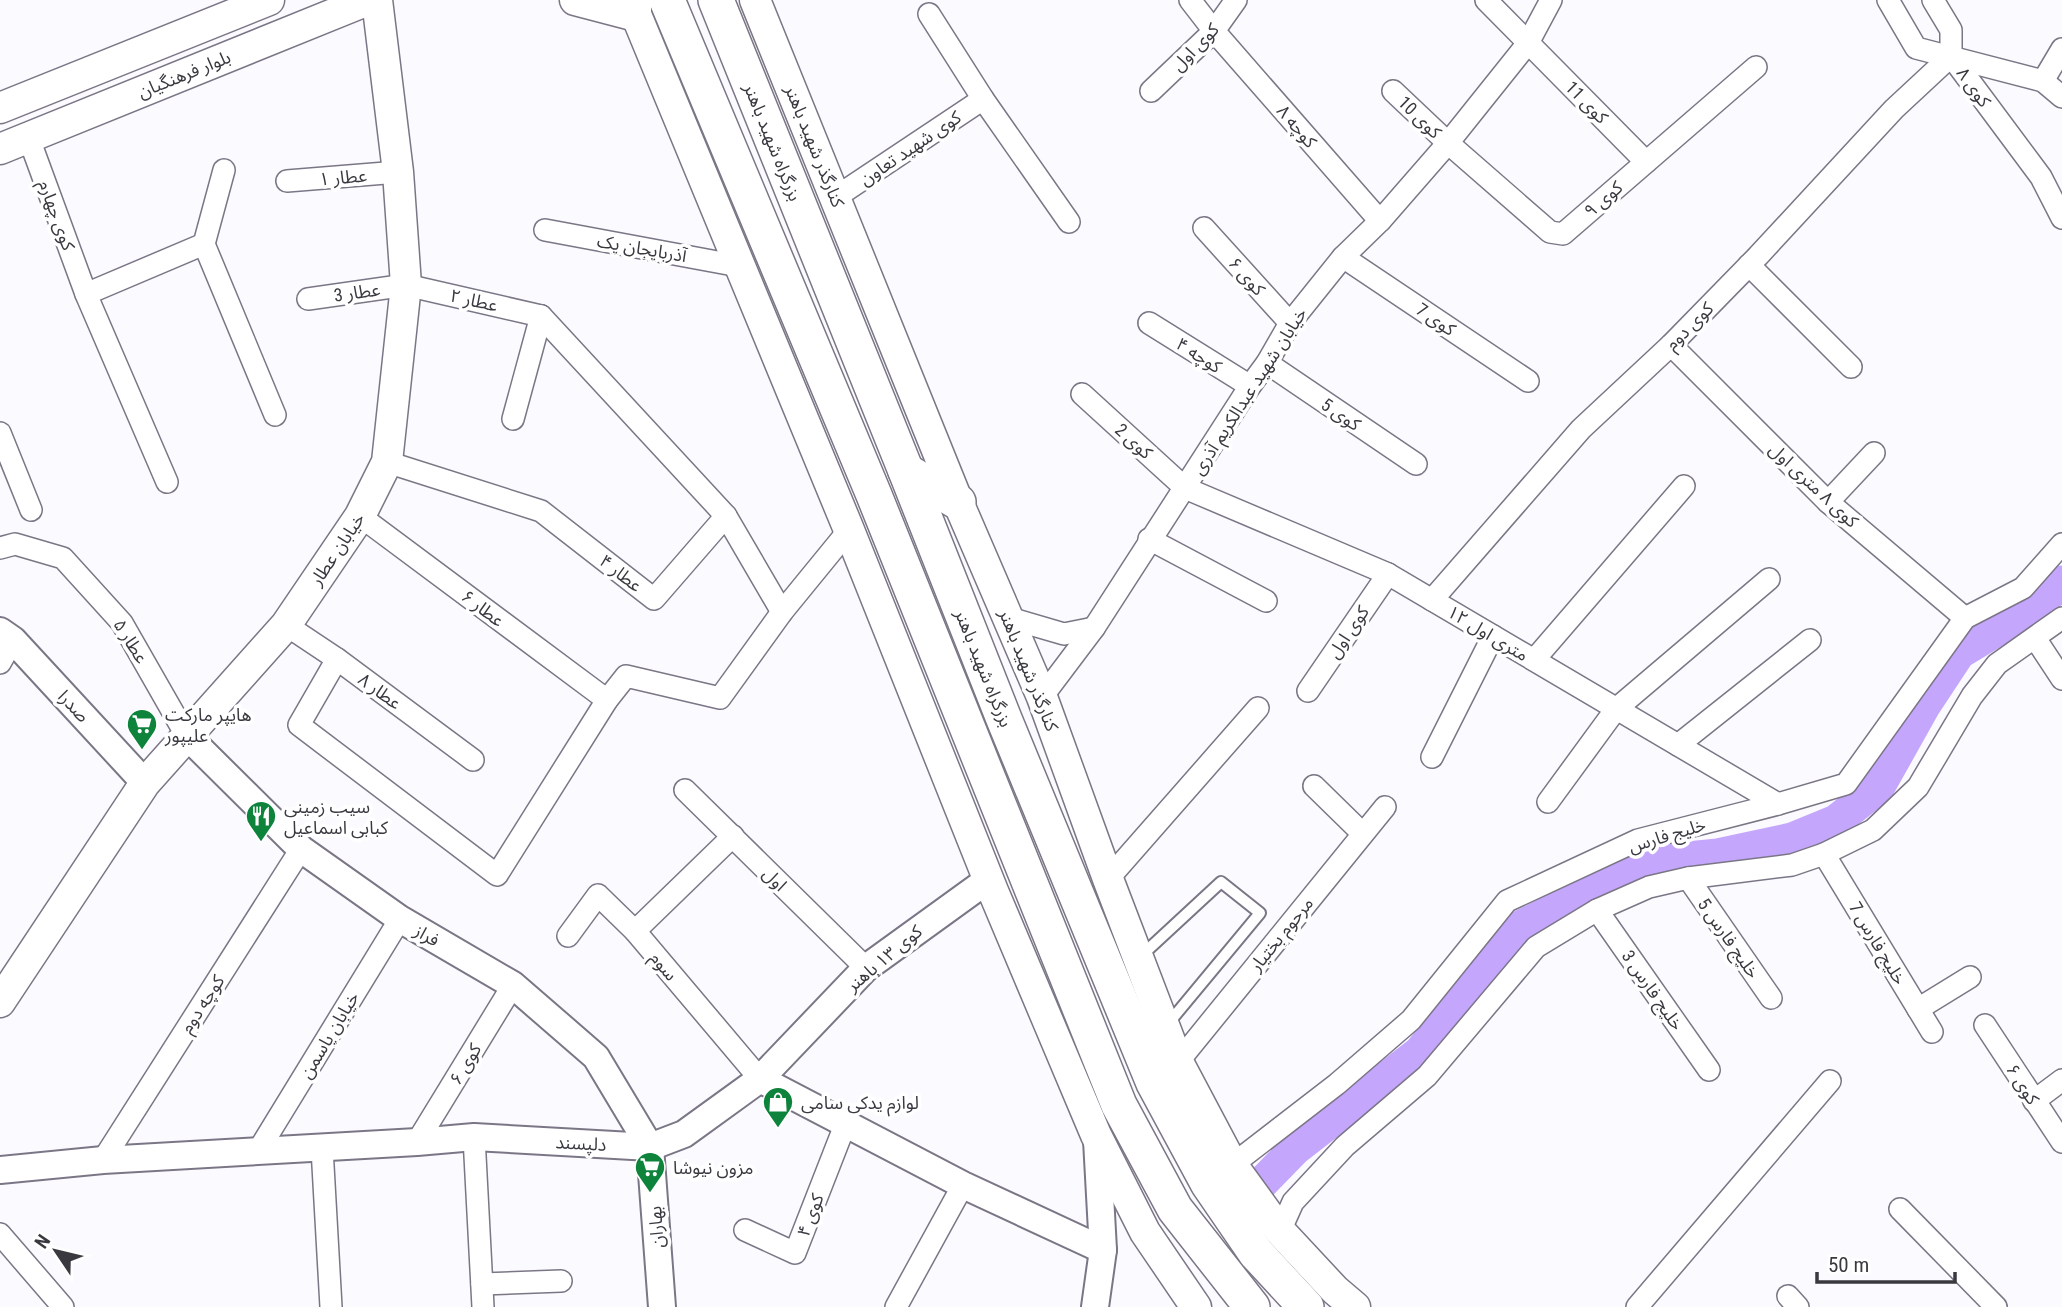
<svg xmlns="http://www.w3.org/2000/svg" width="2062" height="1307" font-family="'Roboto Condensed','Noto Sans Arabic',sans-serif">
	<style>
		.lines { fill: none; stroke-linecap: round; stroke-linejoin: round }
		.river { stroke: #c4a6fc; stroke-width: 33 }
		.service-casing { stroke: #7b7686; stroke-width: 14 }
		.minor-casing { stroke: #7b7686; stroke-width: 24 }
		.tertiary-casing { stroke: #7b7686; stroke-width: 30 }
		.secondary-casing { stroke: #7b7686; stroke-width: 33 }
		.trunk-casing { stroke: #7b7686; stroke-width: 38 }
		.service { stroke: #fff; stroke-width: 10 }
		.minor { stroke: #fff; stroke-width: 21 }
		.tertiary { stroke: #fff; stroke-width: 26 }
		.secondary { stroke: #fff; stroke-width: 30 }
		.trunk { stroke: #fff; stroke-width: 35 }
		.labels { text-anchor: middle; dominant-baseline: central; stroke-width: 7; stroke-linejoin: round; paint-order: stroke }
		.street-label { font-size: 18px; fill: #3b3940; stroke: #fff }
		.poi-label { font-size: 18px; fill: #3b3940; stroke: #fff; text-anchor: start }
	</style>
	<rect width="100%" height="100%" fill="#fbfafe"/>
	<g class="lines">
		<polyline class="river" points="1257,1188 1295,1149 1420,1052 1518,928 1648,862 1718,855 1792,839 1836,821 1878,788 1924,706 1959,653 2038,605 2062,582"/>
		<g class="service-casing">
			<polyline id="service" points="1141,956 1221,882 1260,913 1167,1025"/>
		</g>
		<g class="minor-casing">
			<g id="minor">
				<polyline points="1190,0 1214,31 1380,221"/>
				<polyline points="1486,0 1646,162"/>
				<polyline points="1888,0 1916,48 2043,81 2062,97"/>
				<polyline points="1933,0 1951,30 1951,56"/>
				<polyline points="929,14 983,99 1069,222"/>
				<polyline points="1951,56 2041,177 2062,218"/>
				<polyline points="2043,81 2062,49"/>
				<polyline points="1151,91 1214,31 1236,0"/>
				<polyline points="1393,91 1448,143 1550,232 1563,234 1756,67"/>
				<polyline points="28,136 86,294"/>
				<polyline points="287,181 398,172"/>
				<polyline points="836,197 983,99"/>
				<polyline points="1204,228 1290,323"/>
				<polyline points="545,230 739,266"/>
				<polyline points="204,244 275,415"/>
				<polyline points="1343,257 1528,381"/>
				<polyline points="1749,265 1851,367"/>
				<polyline points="308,299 406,285 541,316"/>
				<polyline points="541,316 726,516"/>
				<polyline points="1149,323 1250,386"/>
				<polyline points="1671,345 1828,502 1965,618"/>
				<polyline points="1267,363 1416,464"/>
				<polyline points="1082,394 1185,488 1388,574 1778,804"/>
				<polyline points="513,419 541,316"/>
				<polyline points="0,433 31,510"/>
				<polyline points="387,462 541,511 654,599 726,516 782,612"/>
				<polyline points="167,482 86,294 204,244 224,170"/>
				<polyline points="1828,502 1874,453"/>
				<polyline points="360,516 607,700"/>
				<polyline points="1149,539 1266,601"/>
				<polyline points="0,548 15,544 63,558 122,623 186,735"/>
				<polyline points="1432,600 1581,429 1671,345 1758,256 1894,109 1951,56"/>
				<polyline points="1009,618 1064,634 1094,628"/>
				<polyline points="286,625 337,659 473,760"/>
				<polyline points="2035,638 2062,679"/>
				<polyline points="337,659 299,725 497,875 607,700 626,676 720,698 782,612 849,530"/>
				<polyline points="1534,660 1684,486"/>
				<polyline points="0,663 13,640"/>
				<polyline points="1308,691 1388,574"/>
				<polyline points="1042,697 1094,628 1250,386 1267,363 1290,323 1343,257 1380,221 1448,143 1528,43 1551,0"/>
				<polyline points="1678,745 1810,640"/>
				<polyline points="1432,757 1493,636"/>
				<polyline points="1314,786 1362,833"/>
				<polyline points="685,790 866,968"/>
				<polyline points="1548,802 1616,709 1769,579"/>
				<polyline points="1824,854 1932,1032"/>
				<polyline points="1688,878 1771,998"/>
				<polyline points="1108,879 1258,708"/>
				<polyline points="1597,910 1709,1070"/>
				<polyline points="635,931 733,836"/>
				<polyline points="568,936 598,895 635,931 760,1079"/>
				<polyline points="1918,1009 1970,977"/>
				<polyline points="1985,1025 2062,1142"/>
				<polyline points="1178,1062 1385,807"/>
				<polyline points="2034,1101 2062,1080"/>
				<polyline points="474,1137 483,1307"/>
				<polyline points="417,1142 513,985"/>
				<polyline points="322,1148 331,1307"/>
				<polyline points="258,1151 400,919"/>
				<polyline points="103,1160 301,849"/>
				<polyline points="1223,1172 1337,1084 1411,1020 1507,901 1638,840 1778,804 1846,784 1965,618 2023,588 2062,544"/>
				<polyline points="1900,1209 1996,1307"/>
				<polyline points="745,1230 795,1253 845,1125"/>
				<polyline points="1280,1231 1293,1202 1345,1146 1427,1076 1536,947 1597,910 1649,887 1688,878 1792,865 1824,854 1873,830 1918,787 1972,696 1997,664 2062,618"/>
				<polyline points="0,1234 63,1307"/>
				<polyline points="482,1284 561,1281"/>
				<polyline points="1788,1296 1798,1307"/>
				<polyline points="896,1307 963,1185"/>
				<polyline points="1637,1307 1830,1081"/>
			</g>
		</g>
		<g class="tertiary-casing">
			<g id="tertiary">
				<polyline points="0,631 13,640 145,783"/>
				<polyline points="186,735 301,849 400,919 513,985 596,1057 650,1147 662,1307"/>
				<polyline points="760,1079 963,1185 1103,1250"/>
				<polyline points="0,1170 103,1160 417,1142 474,1137 650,1147 684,1134 760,1079 866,968 989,879"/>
				<polyline points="1095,1307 1103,1250 1097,1140"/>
			</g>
		</g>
		<g class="secondary-casing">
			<g id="secondary">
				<polyline points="575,0 636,16 636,0"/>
				<polyline points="630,0 849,530 993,891 1096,1135 1145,1232 1196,1307"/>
				<polyline points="755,0 958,502 1042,697 1108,879 1178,1062 1233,1166 1280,1231 1335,1290 1355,1307"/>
				<polyline points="0,108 269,0"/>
				<polyline points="0,149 368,0"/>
				<polyline points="0,1002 145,783 286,625 360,516 387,462 406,285 398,172 377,0"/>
			</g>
		</g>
		<g class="trunk-casing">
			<g id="trunk">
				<polyline points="667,0 874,495 1119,1105 1175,1209 1252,1307"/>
				<polyline points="716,0 906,471 1004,719 1154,1083 1208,1183 1256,1253 1306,1307"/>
				<polyline points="906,471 958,502"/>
			</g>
		</g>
		<use href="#service" class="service"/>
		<use href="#minor" class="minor"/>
		<use href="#tertiary" class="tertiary"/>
		<use href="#secondary" class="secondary"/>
		<use href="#trunk" class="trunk"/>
	</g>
	<defs>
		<g id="supermarket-pin" transform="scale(1.575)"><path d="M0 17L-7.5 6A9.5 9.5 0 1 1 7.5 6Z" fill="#0e833c" stroke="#fff"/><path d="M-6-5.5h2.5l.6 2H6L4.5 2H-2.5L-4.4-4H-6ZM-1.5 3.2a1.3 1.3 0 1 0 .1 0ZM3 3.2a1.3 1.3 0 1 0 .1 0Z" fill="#fff"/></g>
		<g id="restaurant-pin" transform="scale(1.575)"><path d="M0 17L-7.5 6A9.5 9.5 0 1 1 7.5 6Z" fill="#0e833c" stroke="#fff"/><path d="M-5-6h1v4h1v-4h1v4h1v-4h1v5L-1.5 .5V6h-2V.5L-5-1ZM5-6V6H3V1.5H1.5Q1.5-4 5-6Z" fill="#fff"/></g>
		<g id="shop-pin" transform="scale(1.575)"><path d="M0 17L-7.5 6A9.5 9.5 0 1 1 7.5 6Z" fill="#0e833c" stroke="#fff"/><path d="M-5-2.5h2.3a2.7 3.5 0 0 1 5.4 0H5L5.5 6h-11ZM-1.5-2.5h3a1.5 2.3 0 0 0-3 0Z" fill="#fff"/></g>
	</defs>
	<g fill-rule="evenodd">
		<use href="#supermarket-pin" x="142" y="724"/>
		<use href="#restaurant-pin" x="261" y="816"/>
		<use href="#shop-pin" x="778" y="1102"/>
		<use href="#supermarket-pin" x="650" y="1167"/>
	</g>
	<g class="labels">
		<g class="street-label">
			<text transform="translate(1195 47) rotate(-46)">کوی اول</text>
			<text transform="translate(184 74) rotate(-22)">بلوار فرهنگیان</text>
			<text transform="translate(1974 87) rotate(54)">کوی ۸</text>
			<text transform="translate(1587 102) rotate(45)">کوی 11</text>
			<text transform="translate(1420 117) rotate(44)">کوی 10</text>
			<text transform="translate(1297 126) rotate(49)">کوچه ۸</text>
			<text transform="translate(773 142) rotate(68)">بزرگراه شهید باهنر</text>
			<text transform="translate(815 146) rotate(68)">کنارگذر شهید باهنر</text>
			<text transform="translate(910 148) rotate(-34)">کوی شهید تعاون</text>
			<text transform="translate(343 177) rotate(-5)">عطار ۱</text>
			<text transform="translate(1603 199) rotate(-41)">کوی ۹</text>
			<text transform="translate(57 215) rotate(70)">کوی چهارم</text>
			<text transform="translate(642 248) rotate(10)">آذربایجان یک</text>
			<text transform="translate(1247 276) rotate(48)">کوی ۶</text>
			<text transform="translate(357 292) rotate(-8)">عطار 3</text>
			<text transform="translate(474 300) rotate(13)">عطار ۲</text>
			<text transform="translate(1436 319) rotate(34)">کوی 7</text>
			<text transform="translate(1689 326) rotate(-45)">کوی دوم</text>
			<text transform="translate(1199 355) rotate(32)">کوچه ۴</text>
			<text transform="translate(1249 391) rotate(-57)">خیابان شهید عبدالکریم آذری</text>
			<text transform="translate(1341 414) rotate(34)">کوی 5</text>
			<text transform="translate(1134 441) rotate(42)">کوی 2</text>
			<text transform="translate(1814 485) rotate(43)">کوی ۸ متری اول</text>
			<text transform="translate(337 549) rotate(-56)">خیابان عطار</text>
			<text transform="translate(621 573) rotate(38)">عطار ۴</text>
			<text transform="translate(483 608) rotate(37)">عطار ۶</text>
			<text transform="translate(1348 632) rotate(-56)">کوی اول</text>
			<text transform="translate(1488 633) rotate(31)">۱۲ متری اول</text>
			<text transform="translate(131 641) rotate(58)">عطار ۵</text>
			<text transform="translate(984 668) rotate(68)">بزرگراه شهید باهنر</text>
			<text transform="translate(1029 670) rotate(68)">کنارگذر شهید باهنر</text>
			<text transform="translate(380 691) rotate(36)">عطار ۸</text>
			<text transform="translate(74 706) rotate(47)">صدرا</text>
			<text transform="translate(1667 835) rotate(-17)">خلیج فارس</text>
			<text transform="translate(775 879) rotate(45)">اول</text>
			<text transform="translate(1281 934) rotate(-51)">مرحوم بختیار</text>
			<text transform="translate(427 935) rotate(30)">فراز</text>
			<text transform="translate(1729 938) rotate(55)">خلیج فارس 5</text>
			<text transform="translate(1878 943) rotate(59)">خلیج فارس 7</text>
			<text transform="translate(884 958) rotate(-40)">کوی ۱۳ باهنر</text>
			<text transform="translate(664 966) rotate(50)">سوم</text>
			<text transform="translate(1653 990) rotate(55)">خلیج فارس 3</text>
			<text transform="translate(202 1004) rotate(-57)">کوچه دوم</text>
			<text transform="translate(329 1035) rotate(-59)">خیابان یاسمن</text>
			<text transform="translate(465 1064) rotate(-59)">کوی ۶</text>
			<text transform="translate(2023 1084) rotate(57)">کوی ۶</text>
			<text transform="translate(581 1143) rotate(3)">دلپسند</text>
			<text transform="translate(810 1215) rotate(-69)">کوی ۴</text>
			<text transform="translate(656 1227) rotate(-94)">بهاران</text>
		</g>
		<g class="poi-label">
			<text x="165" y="714">هایپر مارکت<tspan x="165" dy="21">علیپور</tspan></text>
			<text x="284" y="806">سیب زمینی<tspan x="284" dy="21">کبابی اسماعیل</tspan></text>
			<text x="801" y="1102">لوازم یدکی سامی</text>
			<text x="673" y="1167">مزون نیوشا</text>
		</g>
	</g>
	<g transform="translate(56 1251) rotate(305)" stroke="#ffffff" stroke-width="5" paint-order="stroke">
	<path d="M0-5L12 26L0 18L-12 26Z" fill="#3b3940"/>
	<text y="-10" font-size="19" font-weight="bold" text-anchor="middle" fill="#3b3940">N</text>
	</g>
	<path d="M1817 1272v10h138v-10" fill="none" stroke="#3b3940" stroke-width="3.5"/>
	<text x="1828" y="1272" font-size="21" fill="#3b3940" stroke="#ffffff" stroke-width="5" paint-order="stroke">50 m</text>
</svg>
